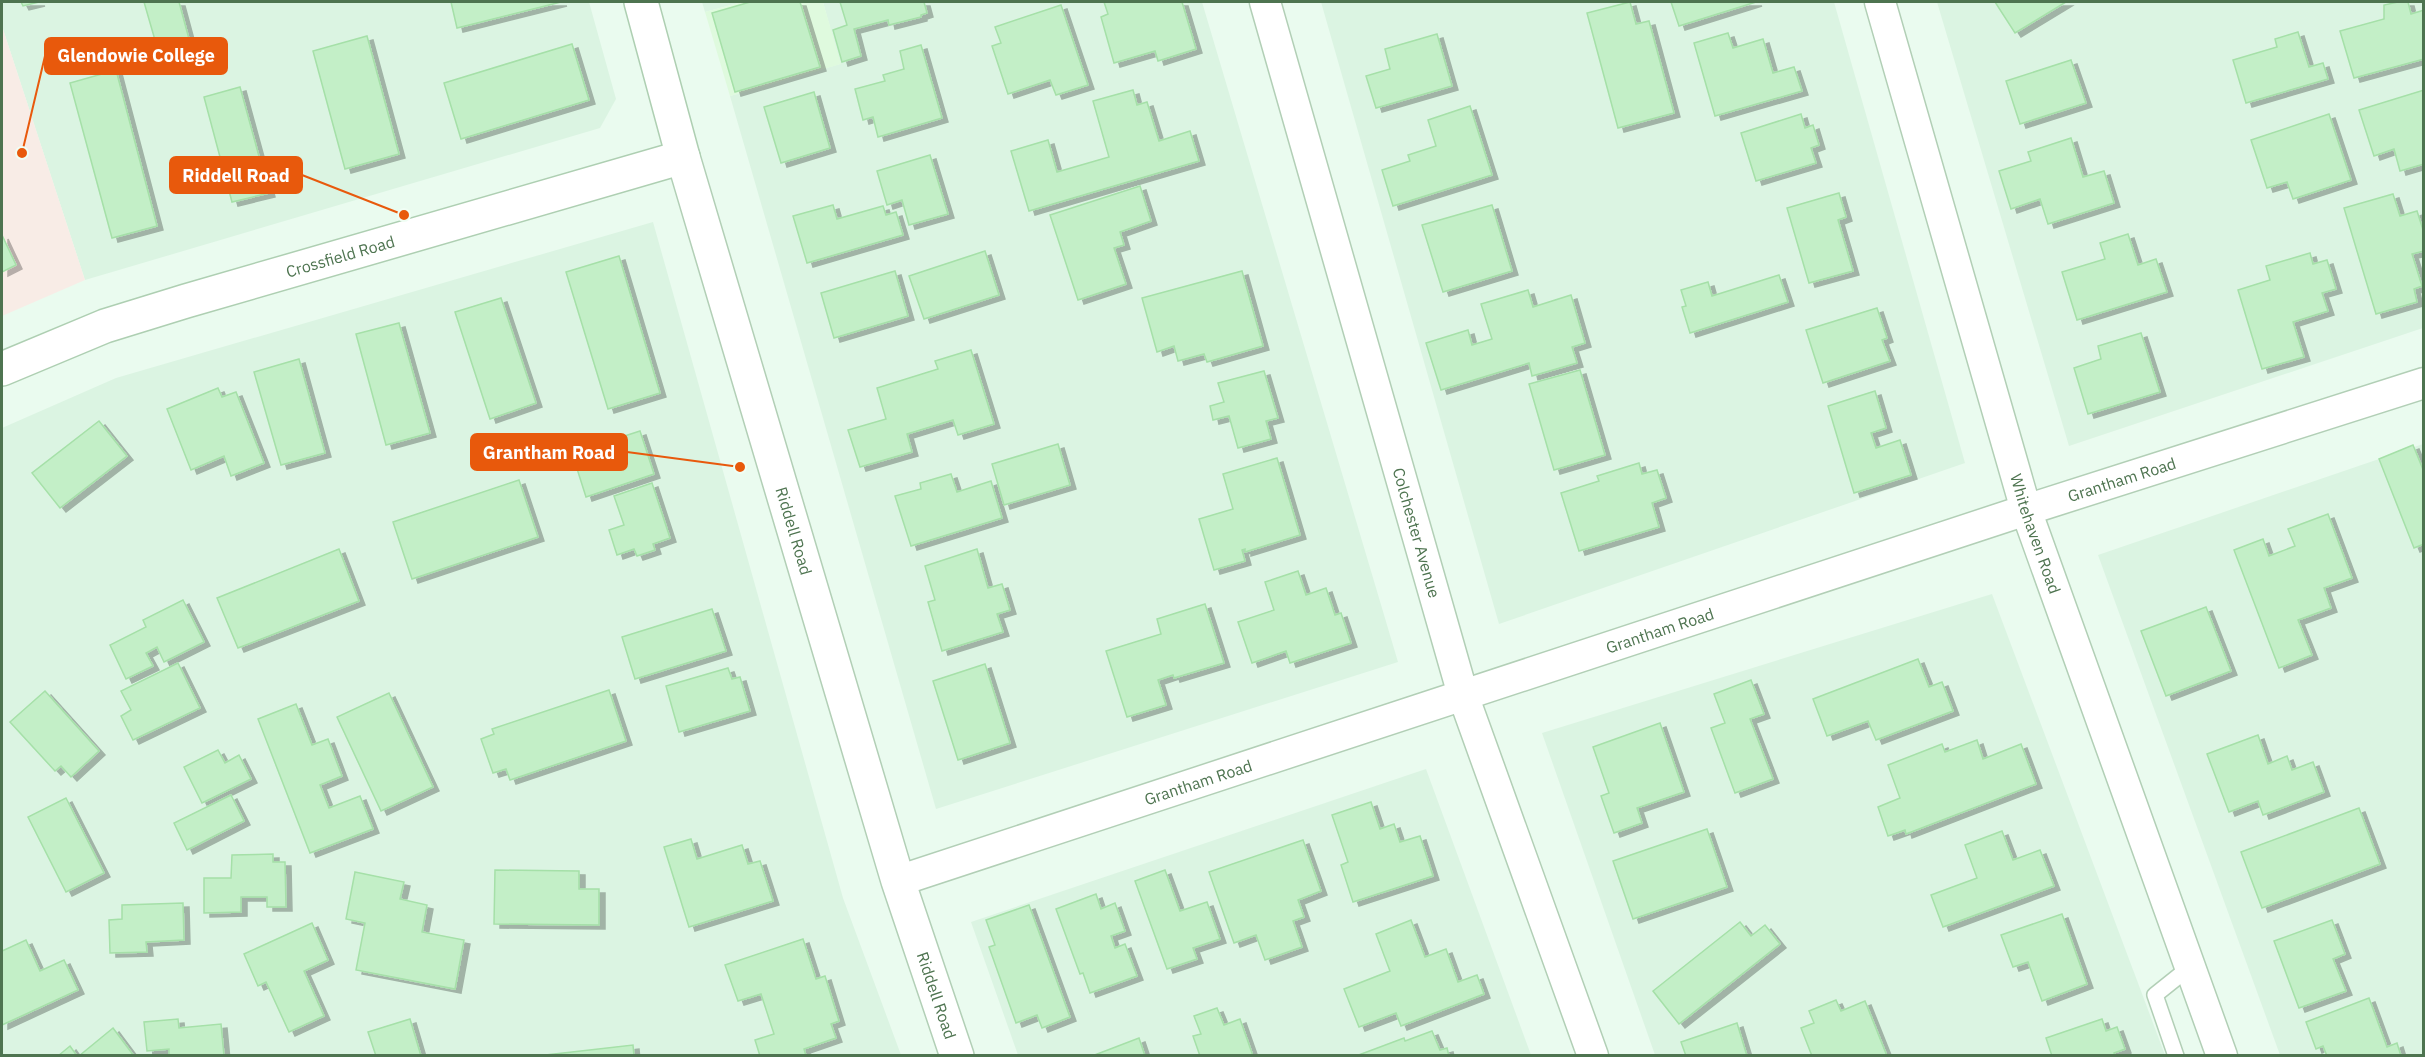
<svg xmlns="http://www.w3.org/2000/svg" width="2425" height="1057" font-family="'IBM Plex Sans',sans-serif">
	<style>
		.residential { fill: #dbf4e2 }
		.commercial { fill: #dffade }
		.education { fill: #f8ece6 }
		.building { fill: #c3efc7; stroke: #a5e0a8; stroke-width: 1.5; filter: url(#shadow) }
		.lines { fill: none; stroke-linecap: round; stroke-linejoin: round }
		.service-casing { stroke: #b2cfb6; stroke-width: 18 }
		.minor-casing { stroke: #b2cfb6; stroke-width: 33 }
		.tertiary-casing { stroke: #b2cfb6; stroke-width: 36 }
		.secondary-casing { stroke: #aecfb2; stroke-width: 36 }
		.service { stroke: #fff; stroke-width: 15 }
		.minor { stroke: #fff; stroke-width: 30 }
		.tertiary { stroke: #fff; stroke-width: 33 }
		.secondary { stroke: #fff; stroke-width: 33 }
		.labels { text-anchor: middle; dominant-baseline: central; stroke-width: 6; stroke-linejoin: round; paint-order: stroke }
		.street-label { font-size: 16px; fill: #4e7450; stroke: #f0fef4 }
		.leader { fill: none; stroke: #e8590c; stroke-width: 2 }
		.callout-dot { fill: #e8590c; stroke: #f0fef4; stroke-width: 2 }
		.callout { fill: #e8590c; stroke: #e8590c; stroke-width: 2 }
		.callout-label { font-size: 18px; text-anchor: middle; font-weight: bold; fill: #fff }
	</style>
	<defs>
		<filter id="shadow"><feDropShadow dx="6" dy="4" stdDeviation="0" flood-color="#0004"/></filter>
	</defs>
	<rect width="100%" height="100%" fill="#eafbef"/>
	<g class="residential">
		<polygon points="2,2 589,2 616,99 600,128 85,280 2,26"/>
		<polygon points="702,2 742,2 705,12"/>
		<polygon points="823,2 1202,2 1398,662 936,809 730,96 840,64"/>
		<polygon points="1321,2 1834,2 1965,463 1499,624"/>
		<polygon points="1937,2 2423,2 2423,328 2069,446"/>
		<polygon points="653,222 843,898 901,1055 2,1055 2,428 116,378"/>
		<polygon points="2423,444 2423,1055 2280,1055 2098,555"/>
		<polygon points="1992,594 2165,1055 1655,1055 1542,733"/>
		<polygon points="1426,769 1531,1055 1018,1055 971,922"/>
	</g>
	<polygon class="commercial" points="742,2 823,2 841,64 730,96 705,12"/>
	<polygon class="education" points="2,26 85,280 2,316"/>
	<g class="building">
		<polygon points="21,2 39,2 23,6"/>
		<polygon points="144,2 179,2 189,39 157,47"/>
		<polygon points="451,2 561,2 457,28"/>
		<polygon points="750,2 800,2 820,67 735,92 712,13"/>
		<polygon points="840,2 924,2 927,13 921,15 921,17 889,25 888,20 854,29 861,56 842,62 833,30 847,25"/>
		<polygon points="1104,2 1182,2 1196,49 1158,61 1155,51 1114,63 1101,17 1108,14"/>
		<polygon points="1630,2 1636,24 1649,21 1674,113 1618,128 1587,13"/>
		<polygon points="1671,2 1756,2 1679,26"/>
		<polygon points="1995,2 2066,2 2015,33"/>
		<polygon points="2398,2 2408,2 2411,14 2424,10 2424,59 2354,78 2340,31 2384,19 2384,5"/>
		<polygon points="1061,5 1088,85 1056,95 1050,80 1008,94 992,46 1001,43 995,27"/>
		<polygon points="2298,32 2309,67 2323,63 2328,79 2246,103 2233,60 2277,47 2275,39"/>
		<polygon points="1728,33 1733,48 1763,39 1773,73 1794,67 1802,91 1715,116 1694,43"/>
		<polygon points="1437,34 1452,86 1376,108 1366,76 1390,69 1385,49"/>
		<polygon points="367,36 399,154 345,169 313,51"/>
		<polygon points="572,44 589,100 461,139 444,83"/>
		<polygon points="921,45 942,118 878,137 873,117 863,120 855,89 885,81 883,75 904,69 900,51"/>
		<polygon points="2071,60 2086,103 2020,124 2006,81"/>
		<polygon points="116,70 157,226 112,238 70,83"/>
		<polygon points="240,87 269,193 232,202 204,97"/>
		<polygon points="1133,90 1137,105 1147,102 1159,141 1190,131 1199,161 1029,211 1011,151 1048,140 1057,172 1109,157 1093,101"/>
		<polygon points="2424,90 2424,164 2400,171 2394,149 2374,156 2359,110"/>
		<polygon points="814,92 830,148 781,163 764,107"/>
		<polygon points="1470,106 1492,175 1393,206 1382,170 1410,161 1408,155 1436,146 1428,120"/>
		<polygon points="1801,114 1805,128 1813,125 1819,145 1811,148 1816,163 1756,181 1741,133"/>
		<polygon points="2329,114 2351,180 2293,199 2287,182 2267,188 2251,140"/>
		<polygon points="2071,138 2083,177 2104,171 2114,203 2048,224 2040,199 2011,209 1999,171 2031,161 2028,152"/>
		<polygon points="930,155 948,214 909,225 902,200 887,205 877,171"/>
		<polygon points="1140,186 1151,221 1120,232 1124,245 1114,248 1126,284 1078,300 1050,215"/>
		<polygon points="1839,193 1846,217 1838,220 1853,271 1809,283 1787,208"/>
		<polygon points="2393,194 2400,216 2417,211 2424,233 2424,251 2412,254 2422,286 2414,289 2417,302 2376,314 2344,208"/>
		<polygon points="833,205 837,219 883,206 886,215 896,212 903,235 807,263 793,216"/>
		<polygon points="1492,205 1512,271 1443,292 1422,225"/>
		<polygon points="2128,234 2138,265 2156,259 2167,292 2077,320 2062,272 2105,259 2100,243"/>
		<polygon points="2,235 16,265 2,272"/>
		<polygon points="985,251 999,295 924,319 909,276"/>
		<polygon points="2310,253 2313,264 2327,260 2336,289 2322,293 2328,311 2293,322 2304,357 2262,369 2238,290 2270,280 2266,266"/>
		<polygon points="619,256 660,393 608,409 566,272"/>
		<polygon points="895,271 908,316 834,338 821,293"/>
		<polygon points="1242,271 1263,346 1207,362 1204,354 1178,361 1174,346 1157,352 1142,298"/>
		<polygon points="1779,275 1788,302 1690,333 1682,307 1686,306 1681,290 1708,282 1712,296"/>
		<polygon points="1528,290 1533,307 1571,295 1585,343 1572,347 1577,363 1532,376 1529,363 1441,390 1426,343 1468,330 1472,345 1492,339 1481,304"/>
		<polygon points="501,298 536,403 490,419 455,312"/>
		<polygon points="1877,308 1887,338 1882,340 1890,361 1823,383 1806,330"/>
		<polygon points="399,323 430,433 386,445 356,334"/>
		<polygon points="2141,333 2160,392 2088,414 2074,368 2101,359 2098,346"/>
		<polygon points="971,350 994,424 958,435 953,420 907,434 912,452 860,467 848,430 886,419 877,388 938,369 935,361"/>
		<polygon points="299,359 325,453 281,465 254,372"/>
		<polygon points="1580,370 1605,455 1554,470 1529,384"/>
		<polygon points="1264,371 1278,418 1266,421 1271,439 1238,448 1229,416 1213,420 1210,406 1224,402 1218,383"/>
		<polygon points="218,388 222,397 236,392 264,463 231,476 224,456 191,470 167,409"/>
		<polygon points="1875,391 1886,428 1871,433 1876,448 1900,440 1911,475 1854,493 1828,406"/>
		<polygon points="99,421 127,456 60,508 32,473"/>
		<polygon points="640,431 654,474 586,497 572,453"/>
		<polygon points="1058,444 1070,485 1004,505 992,464"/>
		<polygon points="2413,445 2424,472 2424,544 2414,548 2379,459"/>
		<polygon points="1277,458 1300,535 1245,552 1245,549 1242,550 1245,561 1214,570 1199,519 1233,509 1223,474"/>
		<polygon points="1639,463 1642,474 1657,470 1666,498 1652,503 1659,527 1579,551 1561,493 1599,481 1597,476"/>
		<polygon points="951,474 957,492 991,481 1002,518 911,546 895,496 921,489 920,483"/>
		<polygon points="519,480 538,537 412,579 393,522"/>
		<polygon points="652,483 670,538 653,544 655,550 637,556 634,549 617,555 609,530 624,525 614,496"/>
		<polygon points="2328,514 2352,578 2324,588 2331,608 2298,620 2312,655 2279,668 2234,550 2263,539 2269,556 2295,546 2288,529"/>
		<polygon points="339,549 359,601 238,648 217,598"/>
		<polygon points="977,549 988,588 1002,584 1010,610 997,614 1003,632 942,651 928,602 935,600 925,566"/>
		<polygon points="1298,571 1306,595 1326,588 1335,615 1341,613 1351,643 1290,663 1286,651 1252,663 1238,622 1274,610 1265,582"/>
		<polygon points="183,600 204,642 164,662 157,647 146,653 153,666 126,679 110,645 146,627 143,620"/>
		<polygon points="1205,604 1224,663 1174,678 1173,675 1158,680 1166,705 1127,717 1106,651 1161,634 1157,619"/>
		<polygon points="2206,607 2231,671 2166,696 2141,631"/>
		<polygon points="712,609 726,651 635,679 622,637"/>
		<polygon points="1918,659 1929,687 1942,682 1953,711 1876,740 1868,721 1827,736 1813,699"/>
		<polygon points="178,663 200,708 133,740 121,716 131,710 121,691"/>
		<polygon points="985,664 1010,743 958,760 933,681"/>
		<polygon points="728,668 732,679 740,677 750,711 679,732 666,686"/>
		<polygon points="1751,680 1764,714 1750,719 1773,779 1735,793 1711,728 1725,723 1714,694"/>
		<polygon points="609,690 626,741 510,780 506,769 493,773 481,739 494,734 492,729"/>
		<polygon points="45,691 99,751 71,777 61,766 55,771 10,722"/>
		<polygon points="389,693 433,787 381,811 337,717"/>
		<polygon points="296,704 312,745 328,739 342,776 320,785 329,808 360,796 373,829 310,853 258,719"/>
		<polygon points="1660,723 1684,792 1637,808 1642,823 1614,833 1601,796 1609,793 1593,747"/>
		<polygon points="2258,735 2268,764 2287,756 2292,770 2313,762 2324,792 2263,815 2258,801 2229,812 2207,754"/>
		<polygon points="1977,740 1983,759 2021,744 2036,784 1906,834 1905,830 1888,836 1878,807 1900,798 1888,765 1942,744 1945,752"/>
		<polygon points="218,750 225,763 239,755 251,779 202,803 184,767"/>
		<polygon points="231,795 244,821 187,850 174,823"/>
		<polygon points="66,798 104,873 66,892 28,817"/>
		<polygon points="1371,802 1380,829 1394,824 1400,842 1420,836 1433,876 1353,902 1341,865 1348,862 1332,815"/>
		<polygon points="2359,808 2380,864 2262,908 2241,852"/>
		<polygon points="1707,829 1727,887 1633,919 1613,861"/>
		<polygon points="2002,831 2013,860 2040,850 2054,886 1943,927 1931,895 1977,878 1965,845"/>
		<polygon points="691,839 697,859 742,845 748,864 760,861 773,901 689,927 664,847"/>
		<polygon points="1303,840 1321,891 1298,900 1304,917 1293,921 1302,947 1265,960 1256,935 1234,943 1209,872"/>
		<polygon points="273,854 273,862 285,862 286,907 267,907 267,897 241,897 241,912 204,913 204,878 231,878 232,855"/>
		<polygon points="495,870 579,871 579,889 599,889 599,925 494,924"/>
		<polygon points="1165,870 1180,911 1207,902 1220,939 1193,948 1197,959 1167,969 1135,881"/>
		<polygon points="355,872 404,882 400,899 427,905 422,932 464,940 455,989 356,970 365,923 346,919"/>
		<polygon points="1096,894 1101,909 1115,903 1125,931 1111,936 1115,948 1125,944 1137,976 1090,993 1083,973 1080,974 1056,909"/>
		<polygon points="183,903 184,940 146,942 147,952 110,953 109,920 122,919 122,905"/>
		<polygon points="1029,905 1070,1017 1042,1028 1037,1015 1016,1023 989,947 995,945 986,920"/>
		<polygon points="2062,914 2087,984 2042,1001 2028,962 2013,967 2001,935"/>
		<polygon points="1411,920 1425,957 1446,949 1458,982 1477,975 1484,994 1401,1026 1396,1013 1359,1027 1344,989 1390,971 1376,934"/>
		<polygon points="2332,920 2345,954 2333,959 2346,991 2299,1008 2274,941"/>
		<polygon points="1740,922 1751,936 1765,925 1780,944 1679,1024 1653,991"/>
		<polygon points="312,923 328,960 304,971 324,1016 289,1032 266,982 258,986 244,954"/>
		<polygon points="803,939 816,979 825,976 839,1021 831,1024 836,1038 804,1049 806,1056 760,1056 755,1040 774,1034 761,994 738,1001 725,965"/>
		<polygon points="26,940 40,971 64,960 78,990 2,1025 2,951"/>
		<polygon points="2369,998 2387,1047 2397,1043 2401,1056 2327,1056 2323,1046 2316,1049 2306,1022"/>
		<polygon points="1836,1000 1841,1011 1865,1001 1887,1056 1812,1056 1801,1028 1814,1023 1809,1011"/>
		<polygon points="1217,1008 1224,1025 1240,1019 1253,1056 1200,1056 1193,1036 1201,1034 1194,1016"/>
		<polygon points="178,1019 179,1028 221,1024 224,1056 169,1056 169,1049 147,1051 144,1022"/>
		<polygon points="410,1019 421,1056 376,1056 368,1032"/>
		<polygon points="2102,1019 2106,1031 2117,1027 2125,1049 2114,1053 2115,1056 2052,1056 2046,1038"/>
		<polygon points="1737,1023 1747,1056 1686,1056 1681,1042"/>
		<polygon points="113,1028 134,1056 79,1056"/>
		<polygon points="1432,1031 1440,1050 1447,1048 1449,1056 1356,1056 1404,1038 1405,1041"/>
		<polygon points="1139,1038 1145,1056 1092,1056"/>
		<polygon points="633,1045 634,1056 546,1056 546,1055"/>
		<polygon points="70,1046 77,1056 58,1056"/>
	</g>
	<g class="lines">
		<g class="service-casing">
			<polyline id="service" points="2176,1056 2155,995 2190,967"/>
		</g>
		<g class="minor-casing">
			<g id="minor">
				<path id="s1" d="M1265,2L1463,695L1593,1056"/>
				<path id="s2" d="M1880,2L2026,510L2222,1056"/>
				<path id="s3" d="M898,881L2026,510L2424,383"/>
			</g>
		</g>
		<g class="tertiary-casing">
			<g id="tertiary">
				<path id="s4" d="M683,157L898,881L957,1056"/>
			</g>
		</g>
		<g class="secondary-casing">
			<g id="secondary">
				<path id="s5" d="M2,369L105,326L186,301L683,157L641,2"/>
			</g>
		</g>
		<use href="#service" class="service"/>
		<use href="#minor" class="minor"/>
		<use href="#tertiary" class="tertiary"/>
		<use href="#secondary" class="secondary"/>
	</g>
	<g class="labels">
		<g class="street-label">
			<text stroke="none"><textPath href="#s5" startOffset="357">Crossfield Road</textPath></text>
			<text stroke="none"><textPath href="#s3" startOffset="1288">Grantham Road</textPath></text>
			<text stroke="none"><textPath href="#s4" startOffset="390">Riddell Road</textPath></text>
			<text stroke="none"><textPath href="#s1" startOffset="552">Colchester Avenue</textPath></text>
			<text stroke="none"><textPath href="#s2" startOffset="554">Whitehaven Road</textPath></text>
			<text stroke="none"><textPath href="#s3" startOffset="802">Grantham Road</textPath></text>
			<text stroke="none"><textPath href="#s3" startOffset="316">Grantham Road</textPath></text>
			<text stroke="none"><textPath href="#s4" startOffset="876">Riddell Road</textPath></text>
		</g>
	</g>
	<path class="leader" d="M22 153L45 56M404 215L302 175M740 467L627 452"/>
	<g class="callout-dot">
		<circle cx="22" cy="153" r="6"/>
		<circle cx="404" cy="215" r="6"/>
		<circle cx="740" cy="467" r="6"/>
	</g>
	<g class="callout">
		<rect x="45" y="38" width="182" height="36" rx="6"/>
		<rect x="170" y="157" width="132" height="36" rx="6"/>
		<rect x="471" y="434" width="156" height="36" rx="6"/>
	</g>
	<g class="callout-label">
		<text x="136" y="62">Glendowie College</text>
		<text x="236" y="182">Riddell Road</text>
		<text x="549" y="459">Grantham Road</text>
	</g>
	<rect width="2425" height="1057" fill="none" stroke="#4e7450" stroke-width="6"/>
</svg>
